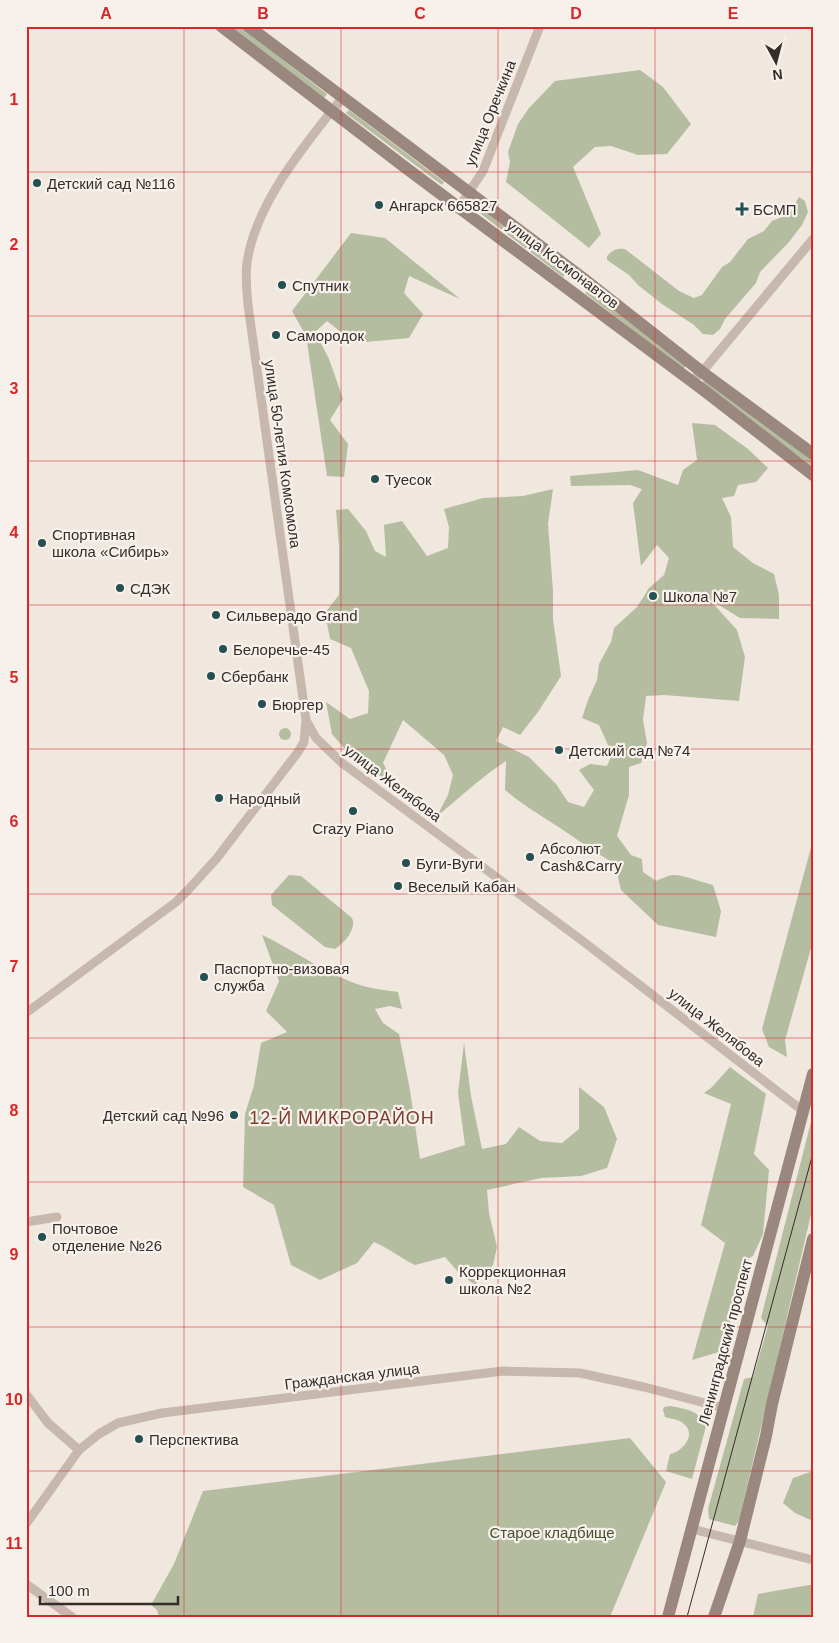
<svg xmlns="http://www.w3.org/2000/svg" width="839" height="1643" font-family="Helvetica,sans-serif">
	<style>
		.green { fill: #b4bda0 }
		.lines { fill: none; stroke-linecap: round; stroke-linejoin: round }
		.street { stroke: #c6b8ac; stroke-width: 9 }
		.secondary { stroke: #9a877d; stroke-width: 12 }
		.tram { stroke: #352d2a; stroke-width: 1 }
		.grid { fill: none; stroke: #d62828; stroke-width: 1; stroke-opacity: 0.55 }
		.poi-dot { fill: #245052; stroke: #f8f1eb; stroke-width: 2 }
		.labels { text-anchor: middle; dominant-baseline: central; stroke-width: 4.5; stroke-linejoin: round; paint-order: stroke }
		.street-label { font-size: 15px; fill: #352d2a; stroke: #f8f1eb }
		.poi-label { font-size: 15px; fill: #352d2a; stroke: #f8f1eb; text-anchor: start }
		.park-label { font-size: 15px; fill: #455131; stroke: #f8f1eb }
		.quarter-label { font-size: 18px; letter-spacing: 1px; fill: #7b3e2d; stroke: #f8f1eb }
		.neatline { fill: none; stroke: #d62828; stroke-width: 2 }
		.grid-label { font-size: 16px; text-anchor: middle; font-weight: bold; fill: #d62828 }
	</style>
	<rect width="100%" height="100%" fill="#f0e7df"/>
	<g class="green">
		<polygon points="231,26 239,26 327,94 324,98"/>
		<polygon points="640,70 663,87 691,124 667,154 638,155 611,146 595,147 573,167 601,234 589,248 506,182 510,162 508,152 518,124 529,108 555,81"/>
		<polygon points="349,110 444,182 442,185 346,113"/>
		<path d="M799,197L805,201L808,212L802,225L789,242L760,272L756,283L725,319L720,329L713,335L703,334L694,325L662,304L638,285L629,275L607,260V256C613,250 616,248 625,249L679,291L694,298L702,295L722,267L730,262L748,239L764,231L772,221L789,214Z"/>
		<polygon points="475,204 565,274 563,277 472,207"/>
		<polygon points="351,233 385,238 460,299 409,276 404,293 423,314 409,338 355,343 327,321 315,332 329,359 343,399 330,420 348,444 344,477 327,476 306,336 292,311"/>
		<polygon points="588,290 686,366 683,369 585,293"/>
		<polygon points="705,379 813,460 813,467 702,383"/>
		<path d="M692,423L715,425L748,449L768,468L756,482L738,485L734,496L722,498L731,517L733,547L753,563L774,574L779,595V619L740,618L709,599L737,630L745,657L739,701L664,695L646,696L643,720L647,743L641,763L629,767V795L617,836L631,855L642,859L643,872L656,881C661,879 667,876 672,875C682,874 701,882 713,885L721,911L716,937L658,925L621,890L615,864C598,854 582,843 566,832C545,818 524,806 505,790L506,761C481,777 460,798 437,816L448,795L453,775L444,755L403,720L383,763L393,781L361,768L332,734L326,702L350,719L368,713L369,691L351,648L330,639L325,613L339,595V546L336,510L348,509L366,531L375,551L386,557L384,525L402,521L427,556L448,548L449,527L444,509L483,498L523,496L553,489L548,524L553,591V619L561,676L538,712L520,735L503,727L496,741L529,757L556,784L568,802L584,807L594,790L579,770L590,764L607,766L612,754L599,725L582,718L588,700L597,680L599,664L611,642L614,628L637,607L649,588L664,575L669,558L657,545L641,566L633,503L642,489L630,485L571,486L570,476L638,470L678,485L683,470L697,460Z"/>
		<circle cx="285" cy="734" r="6"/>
		<polygon points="813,840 813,941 785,1040 787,1057 769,1047 762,1029"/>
		<path d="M289,875L301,876L352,918C357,929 344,943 335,949L325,947L272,905L271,895Z"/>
		<path d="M262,935C296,951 327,975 363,986C374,989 386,990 398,992L402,1009L390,1006L375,1009L383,1023L399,1034L410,1090L420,1159L465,1145L458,1093L464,1043L471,1096L482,1149L506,1144L519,1127L540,1141L562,1143L579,1129V1087L604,1107L617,1139L607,1168L581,1176L541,1178L487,1190L489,1213L497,1247L493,1265L475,1285L460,1274L445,1257L415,1265C400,1258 389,1248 374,1242L357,1263L320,1280L291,1265L274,1205L243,1187L245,1114L254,1085L261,1043L287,1032L266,1011L279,981Z"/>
		<polygon points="730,1067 766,1094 754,1154 769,1170 763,1234 753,1256 743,1261 742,1293 730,1321 729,1349 692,1360 725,1243 701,1225 731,1104 704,1093 712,1087"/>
		<polygon points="813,1114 813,1206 739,1521 735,1526 709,1519 708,1509 744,1379 753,1377 768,1326 761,1318"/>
		<path d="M670,1406C685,1409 700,1410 706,1426L692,1479L666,1471L670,1454C682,1452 697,1435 684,1424C679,1419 671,1419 665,1417L663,1410L664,1407Z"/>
		<polygon points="630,1438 666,1482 610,1617 159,1617 157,1610 151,1605 174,1564 203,1491"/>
		<polygon points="813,1471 813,1521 795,1513 783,1503 793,1478"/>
		<polygon points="809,1585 813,1585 813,1617 753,1617 758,1594"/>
	</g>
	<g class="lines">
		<g class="street">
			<polyline points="459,207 483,171 540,26"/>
			<polyline points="691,381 702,372 813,239"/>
			<polyline points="307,722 316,738 342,763 580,939 803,1111"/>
			<path d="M26,1013L176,902L188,890L217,858L298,752L304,742L306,720L248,305C247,292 245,277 247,263C255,204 306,143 342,98"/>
			<polyline points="26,1222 57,1217"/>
			<polyline points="26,1394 48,1423 79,1450"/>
			<polyline points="26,1524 79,1450 99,1434 118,1423 162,1413 503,1371 580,1373 644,1387 724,1408"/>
			<polyline points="692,1529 813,1560"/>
			<polyline points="26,1584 72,1617"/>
		</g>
		<g class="secondary">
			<polyline points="221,26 402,165 706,392 813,475"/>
			<polyline points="248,26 584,279 702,372 813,454"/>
			<polyline points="668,1617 813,1074"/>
			<polyline points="714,1617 740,1541 766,1436 772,1404 813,1239"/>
		</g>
		<polyline class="tram" points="687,1617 813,1153"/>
	</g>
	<path class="grid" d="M184,26V1617M341,26V1617M498,26V1617M655,26V1617M26,172H813M26,316H813M26,461H813M26,605H813M26,749H813M26,894H813M26,1038H813M26,1182H813M26,1327H813M26,1471H813"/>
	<g class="poi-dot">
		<circle cx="37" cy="183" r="5"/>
		<circle cx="379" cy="205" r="5"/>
		<path d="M739.5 201.5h5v5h5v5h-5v5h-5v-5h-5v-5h5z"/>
		<circle cx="282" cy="285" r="5"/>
		<circle cx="276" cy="335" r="5"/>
		<circle cx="375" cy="479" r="5"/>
		<circle cx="42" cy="543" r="5"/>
		<circle cx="120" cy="588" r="5"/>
		<circle cx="653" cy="596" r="5"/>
		<circle cx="216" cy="615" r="5"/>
		<circle cx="223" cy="649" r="5"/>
		<circle cx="211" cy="676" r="5"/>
		<circle cx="262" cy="704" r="5"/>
		<circle cx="559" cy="750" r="5"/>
		<circle cx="219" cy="798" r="5"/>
		<circle cx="353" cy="811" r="5"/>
		<circle cx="530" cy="857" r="5"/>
		<circle cx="406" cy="863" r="5"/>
		<circle cx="398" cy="886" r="5"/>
		<circle cx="204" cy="977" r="5"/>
		<circle cx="234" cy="1115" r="5"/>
		<circle cx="42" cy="1237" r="5"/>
		<circle cx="449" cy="1280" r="5"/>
		<circle cx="139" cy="1439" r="5"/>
	</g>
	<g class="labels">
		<g class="street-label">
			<text transform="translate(490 113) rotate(-68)">улица Оречкина</text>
			<text transform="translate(563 264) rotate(37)">улица Космонавтов</text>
			<text transform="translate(283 454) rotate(82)">улица 50-летия Комсомола</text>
			<text transform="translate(393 783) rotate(37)">улица Желябова</text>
			<text transform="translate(717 1027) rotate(38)">улица Желябова</text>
			<text transform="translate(725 1342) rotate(-75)">Ленинградский проспект</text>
			<text transform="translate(352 1376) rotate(-7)">Гражданская улица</text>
		</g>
		<g class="poi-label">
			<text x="47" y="183">Детский сад №116</text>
			<text x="389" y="205">Ангарск 665827</text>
			<text x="753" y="209">БСМП</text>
			<text x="292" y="285">Спутник</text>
			<text x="286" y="335">Самородок</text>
			<text x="385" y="479">Туесок</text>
			<text x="52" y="534">Спортивная<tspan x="52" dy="17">школа «Сибирь»</tspan></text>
			<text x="130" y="588">СДЭК</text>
			<text x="663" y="596">Школа №7</text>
			<text x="226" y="615">Сильверадо Grand</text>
			<text x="233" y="649">Белоречье-45</text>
			<text x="221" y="676">Сбербанк</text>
			<text x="272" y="704">Бюргер</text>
			<text x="569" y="750">Детский сад №74</text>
			<text x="229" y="798">Народный</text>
			<text x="353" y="828" text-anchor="middle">Crazy Piano</text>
			<text x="540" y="848">Абсолют<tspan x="540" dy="17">Cash&amp;Carry</tspan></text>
			<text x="416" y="863">Буги-Вуги</text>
			<text x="408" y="886">Веселый Кабан</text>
			<text x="214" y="968">Паспортно-визовая<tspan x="214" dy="17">служба</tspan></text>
			<text x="224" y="1115" text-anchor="end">Детский сад №96</text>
			<text x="52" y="1228">Почтовое<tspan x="52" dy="17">отделение №26</tspan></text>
			<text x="459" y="1271">Коррекционная<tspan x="459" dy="17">школа №2</tspan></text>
			<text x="149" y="1439">Перспектива</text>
		</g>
		<g class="park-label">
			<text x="552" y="1532">Старое кладбище</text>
		</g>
		<g class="quarter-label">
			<text x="342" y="1118">12-Й МИКРОРАЙОН</text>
		</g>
	</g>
	<rect width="839" height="1643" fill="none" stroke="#f8f1eb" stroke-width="55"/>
	<g transform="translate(776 62) rotate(173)" stroke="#f8f1eb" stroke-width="4" paint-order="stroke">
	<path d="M0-4L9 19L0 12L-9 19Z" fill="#352d2a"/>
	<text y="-8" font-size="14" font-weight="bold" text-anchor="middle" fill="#352d2a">N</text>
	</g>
	<path d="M40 1596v8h138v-8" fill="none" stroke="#352d2a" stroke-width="2.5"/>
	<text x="48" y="1596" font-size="15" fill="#352d2a" stroke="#f8f1eb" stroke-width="4" paint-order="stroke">100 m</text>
	<rect x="28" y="28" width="784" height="1588" class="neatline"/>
	<g class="grid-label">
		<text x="106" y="19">A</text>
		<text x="263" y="19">B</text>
		<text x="420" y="19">C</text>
		<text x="576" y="19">D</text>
		<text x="733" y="19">E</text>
		<text x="14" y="105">1</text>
		<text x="14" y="250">2</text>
		<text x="14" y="394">3</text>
		<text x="14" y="538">4</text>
		<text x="14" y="683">5</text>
		<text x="14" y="827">6</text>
		<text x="14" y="972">7</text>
		<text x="14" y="1116">8</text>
		<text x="14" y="1260">9</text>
		<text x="14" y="1405">10</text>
		<text x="14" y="1549">11</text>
	</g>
</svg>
